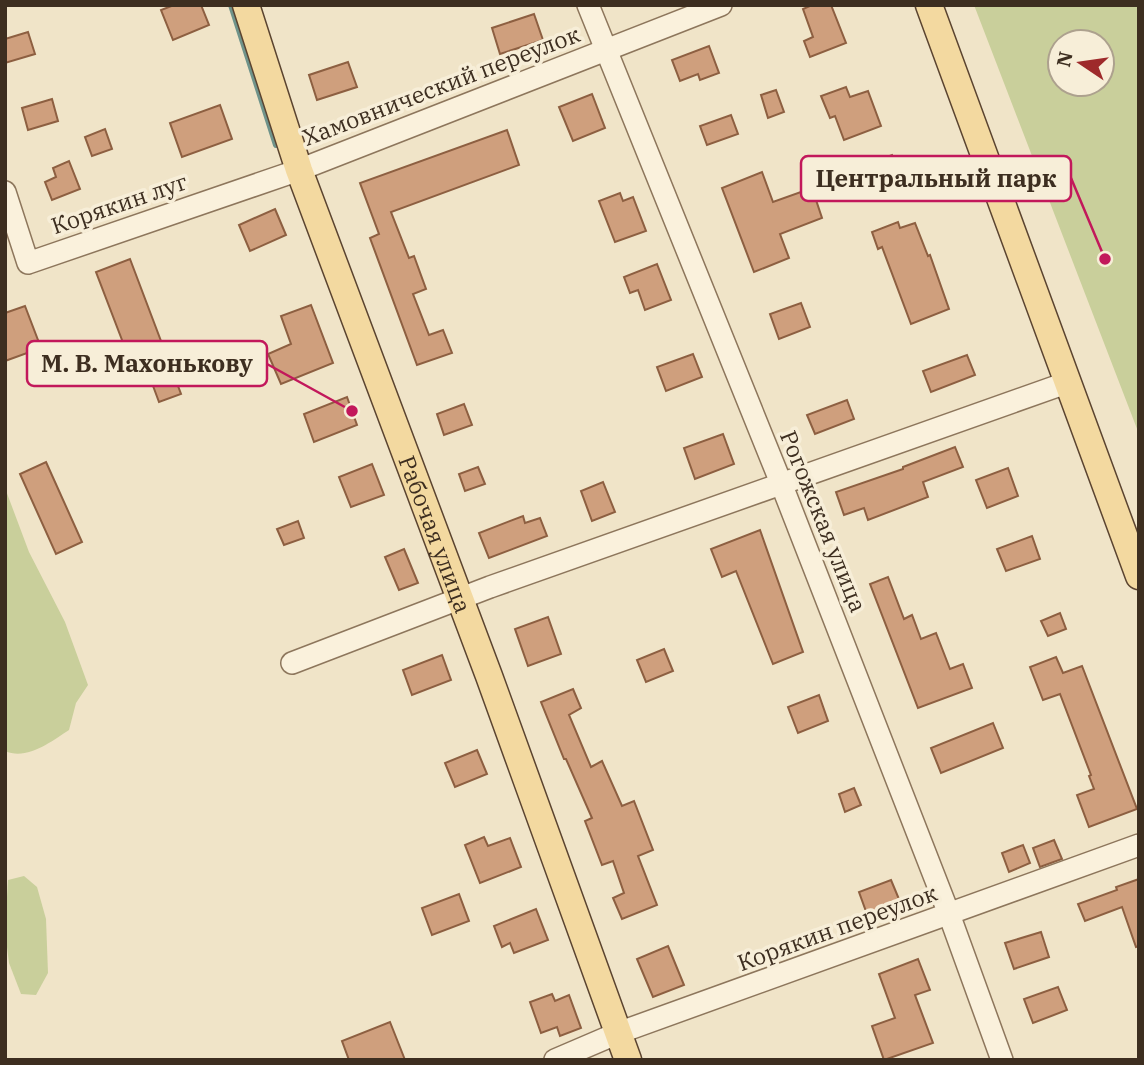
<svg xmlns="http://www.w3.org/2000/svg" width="1144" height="1065" font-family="'IBM Plex Serif',serif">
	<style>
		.green { fill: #c9cf9b; fill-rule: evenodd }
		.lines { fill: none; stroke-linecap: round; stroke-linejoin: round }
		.stream { stroke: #6f938a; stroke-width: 6 }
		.building { fill: #cf9f7d; stroke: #8d5f41; stroke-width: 2 }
		.minor-casing { stroke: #8d765c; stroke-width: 24 }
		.major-casing { stroke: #5b4430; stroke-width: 29 }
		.minor { stroke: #faf1dc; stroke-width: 21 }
		.major { stroke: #f3d9a0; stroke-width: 26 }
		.labels { text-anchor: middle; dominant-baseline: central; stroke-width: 7; stroke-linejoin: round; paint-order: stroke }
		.street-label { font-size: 23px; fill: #3d2e20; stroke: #f7eed8 }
		.leader { fill: none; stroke: #c2185b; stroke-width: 2.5 }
		.callout-dot { fill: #c2185b; stroke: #f7eed8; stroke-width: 2.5 }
		.callout { fill: #f7eed8; stroke: #c2185b; stroke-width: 2.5 }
		.callout-label { font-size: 24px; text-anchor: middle; font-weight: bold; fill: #3d2e20 }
	</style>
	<rect width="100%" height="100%" fill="#f0e4c8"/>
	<g class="green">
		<path d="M974,5H1139V434ZM1060,42H1102V84H1060Z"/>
		<path d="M5,488L29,552L65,622L88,685L76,703L69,730C52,741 27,761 5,751Z"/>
		<polygon points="24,876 37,887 46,919 48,973 36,995 21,994 9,963 5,931 8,880"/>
	</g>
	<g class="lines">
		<polyline class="stream" points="231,5 276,145"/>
	</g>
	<g class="building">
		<polygon points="174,5 201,5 209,25 173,40 161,10"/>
		<polygon points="812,5 831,5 846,43 810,57 804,41 813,37 803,9"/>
		<polygon points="534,14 543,40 500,54 492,28"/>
		<polygon points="28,32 35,54 5,63 5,39"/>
		<polygon points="709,46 719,73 700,80 698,74 680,81 672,60"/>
		<polygon points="348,62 357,87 317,100 309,75"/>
		<polygon points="846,87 850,97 868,91 881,126 844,140 835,116 830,118 821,96"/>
		<polygon points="776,90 784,112 768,118 761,95"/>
		<polygon points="592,94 605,128 573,141 559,107"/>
		<polygon points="52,99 58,121 28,130 22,108"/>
		<polygon points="220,105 232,139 182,157 170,123"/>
		<polygon points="731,115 738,134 707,145 700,126"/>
		<polygon points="105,129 112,149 92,156 85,137"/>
		<polygon points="507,130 519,165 391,212 409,258 414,256 426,289 413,294 429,335 443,330 452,353 417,365 370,238 379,234 360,183"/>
		<polygon points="892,155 902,183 860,199 850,171"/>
		<polygon points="69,161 80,189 52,200 45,182 56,177 53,168"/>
		<polygon points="762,172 773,202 812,188 822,218 780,234 789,258 754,272 722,188"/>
		<polygon points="620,193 623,201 633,197 646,231 615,242 599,201"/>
		<polygon points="275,209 286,235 250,251 239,225"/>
		<polygon points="898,222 900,228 915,223 928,256 930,255 949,309 911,324 882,247 878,249 872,232"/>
		<polygon points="130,259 181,394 159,402 139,348 127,353 96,272"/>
		<polygon points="657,264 671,300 645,310 638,290 630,293 624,277"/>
		<polygon points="801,303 810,327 779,339 770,314"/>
		<polygon points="311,305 333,363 281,384 268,354 291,344 281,316"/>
		<polygon points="25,306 41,348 5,361 5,313"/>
		<polygon points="693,354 702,377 666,391 657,367"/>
		<polygon points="967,355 975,375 931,392 923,371"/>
		<polygon points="347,397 357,425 314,442 304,414"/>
		<polygon points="847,400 854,419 815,434 807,415"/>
		<polygon points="464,404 472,425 444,435 437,414"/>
		<polygon points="723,434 734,464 695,479 684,448"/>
		<polygon points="955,447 963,467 923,482 928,497 868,520 864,508 844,515 836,492 903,469 903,467"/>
		<polygon points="46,462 82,542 56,554 20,474"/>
		<polygon points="372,464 384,495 351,507 339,477"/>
		<polygon points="478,467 485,484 465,491 459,474"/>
		<polygon points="1008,468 1018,496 987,508 976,480"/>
		<polygon points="603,482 615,512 592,521 581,491"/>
		<polygon points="523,516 525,523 540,518 547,536 489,558 479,533"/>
		<polygon points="298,521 304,538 284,545 277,529"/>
		<polygon points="760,530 803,652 773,664 736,571 722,577 711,549"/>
		<polygon points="1032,536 1040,559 1006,571 997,549"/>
		<polygon points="404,549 418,583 399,590 385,557"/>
		<polygon points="888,577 904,619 912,615 921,639 936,633 950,669 963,664 972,688 918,708 870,584"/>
		<polygon points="1060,613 1066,629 1048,636 1041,621"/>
		<polygon points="548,617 561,654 528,666 515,629"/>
		<polygon points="664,649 673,671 646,682 637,660"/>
		<polygon points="442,655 451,680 412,695 403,670"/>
		<polygon points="1056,657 1063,673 1082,666 1137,809 1089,827 1077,795 1094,789 1089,776 1091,775 1060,694 1043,700 1030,667"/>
		<polygon points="573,689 581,708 569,715 591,767 602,761 622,806 634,801 653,850 638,856 657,905 622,919 613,898 624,893 613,861 602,865 585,821 592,818 566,759 564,759 541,702"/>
		<polygon points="819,695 828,721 798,733 788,707"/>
		<polygon points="993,723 1003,748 941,773 931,748"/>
		<polygon points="477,750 487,774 455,787 445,763"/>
		<polygon points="854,788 861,805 845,812 839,794"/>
		<polygon points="484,837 488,846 510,838 521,867 480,883 465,845"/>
		<polygon points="1054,840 1062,859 1040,867 1033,848"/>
		<polygon points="1023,845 1030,863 1009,872 1002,853"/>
		<polygon points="1139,879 1139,946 1136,947 1122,907 1085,921 1078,904 1117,890 1116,887"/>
		<polygon points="891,880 901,904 868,917 859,892"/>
		<polygon points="459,894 469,921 432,935 422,908"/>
		<polygon points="536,909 548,940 514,953 510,943 502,947 494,926"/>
		<polygon points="1041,932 1049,957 1014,969 1005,943"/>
		<polygon points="668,946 684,985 653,997 637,959"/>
		<polygon points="918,959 930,990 915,995 933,1043 884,1060 872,1026 895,1018 879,974"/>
		<polygon points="1058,987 1067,1010 1033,1023 1024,999"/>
		<polygon points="552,994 555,1001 569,995 581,1028 560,1036 557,1027 541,1033 530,1002"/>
		<polygon points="390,1022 405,1060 349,1060 342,1041"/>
	</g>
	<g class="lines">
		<g class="minor-casing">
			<g id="minor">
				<polyline points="588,5 781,483 949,914 1002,1060"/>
				<polyline points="5,192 28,263 299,170 721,5"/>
				<polyline points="292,663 490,587 1066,383"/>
				<polyline points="555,1060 618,1033 1139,845"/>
			</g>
		</g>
		<g class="major-casing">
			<g id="major">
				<path id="s1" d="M246,5L299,170L489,676L628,1060"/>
				<polyline points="929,5 1139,576"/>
			</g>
		</g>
		<use href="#minor" class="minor"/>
		<use href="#major" class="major"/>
	</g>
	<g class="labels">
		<g class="street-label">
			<text transform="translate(441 85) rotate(-21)">Хамовнический переулок</text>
			<text transform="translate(119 203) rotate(-19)">Корякин луг</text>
			<text transform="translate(824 521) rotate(68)">Рогожская улица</text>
			<text stroke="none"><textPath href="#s1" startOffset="562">Рабочая улица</textPath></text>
			<text transform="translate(837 927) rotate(-20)">Корякин переулок</text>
		</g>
	</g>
	<path class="leader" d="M1105 259L1071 178M352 411L267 364"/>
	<g class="callout-dot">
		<circle cx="1105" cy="259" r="7"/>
		<circle cx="352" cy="411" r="7"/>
	</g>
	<g class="callout">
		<rect x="801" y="156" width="270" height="45" rx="7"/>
		<rect x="27" y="341" width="240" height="45" rx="7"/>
	</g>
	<g class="callout-label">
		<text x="936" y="187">Центральный парк</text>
		<text x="147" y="372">М. В. Махонькову</text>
	</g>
	<rect width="1144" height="1065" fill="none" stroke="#3d2e20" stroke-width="14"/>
	<g transform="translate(1081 63) rotate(283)"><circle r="33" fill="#f7eed8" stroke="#ada18e" stroke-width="2"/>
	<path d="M0-5L12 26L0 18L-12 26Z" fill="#9e2a2b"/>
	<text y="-10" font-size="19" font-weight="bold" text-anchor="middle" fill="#3d2e20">N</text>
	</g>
</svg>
